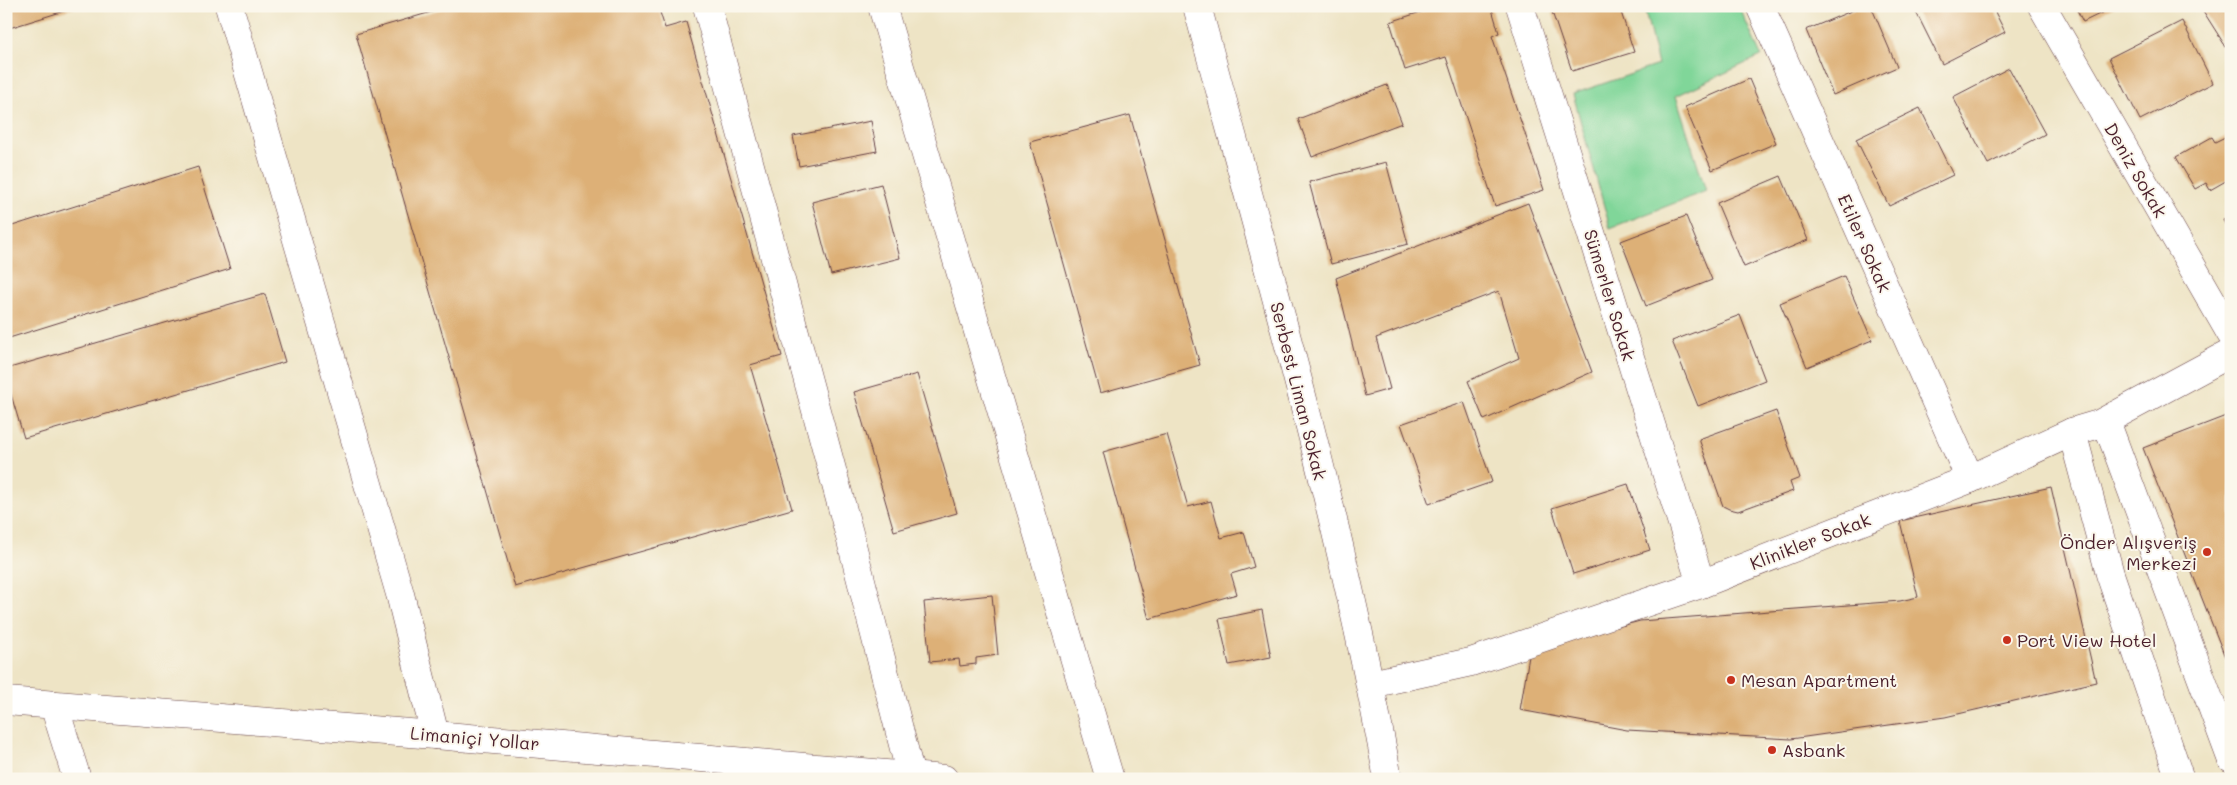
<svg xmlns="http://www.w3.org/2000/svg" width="2237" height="785" font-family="Mali,sans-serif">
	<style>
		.green { fill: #80d699; stroke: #657a62 }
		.building { fill: #ddb077 }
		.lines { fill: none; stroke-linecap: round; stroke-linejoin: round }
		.minor-casing { stroke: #633d42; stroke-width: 29 }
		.major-casing { stroke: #633d42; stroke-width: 29 }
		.minor { stroke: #fff; stroke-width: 28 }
		.major { stroke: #fff; stroke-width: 28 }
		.poi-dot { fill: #c8321e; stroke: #fbf7ec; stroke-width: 2 }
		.labels { text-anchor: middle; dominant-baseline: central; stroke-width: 4; stroke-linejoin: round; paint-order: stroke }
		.street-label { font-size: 18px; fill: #4a1f2b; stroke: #fbf7ec }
		.poi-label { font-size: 18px; fill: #4a1f2b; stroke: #fbf7ec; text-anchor: start }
	</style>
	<rect width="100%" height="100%" fill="#fbf7ec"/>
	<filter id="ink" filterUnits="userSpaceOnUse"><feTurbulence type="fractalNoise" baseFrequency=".02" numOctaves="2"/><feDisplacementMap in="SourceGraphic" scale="10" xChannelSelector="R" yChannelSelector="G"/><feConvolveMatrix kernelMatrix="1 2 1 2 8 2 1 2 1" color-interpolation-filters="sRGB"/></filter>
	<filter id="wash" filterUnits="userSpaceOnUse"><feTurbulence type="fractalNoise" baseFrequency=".0096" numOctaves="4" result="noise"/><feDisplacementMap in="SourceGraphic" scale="20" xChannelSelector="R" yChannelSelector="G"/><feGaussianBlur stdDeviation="1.12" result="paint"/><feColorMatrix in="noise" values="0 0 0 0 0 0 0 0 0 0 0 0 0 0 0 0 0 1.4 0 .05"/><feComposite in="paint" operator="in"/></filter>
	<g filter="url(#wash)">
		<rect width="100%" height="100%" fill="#eee4c5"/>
		<polygon class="green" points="1644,6 1739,6 1761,56 1676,96 1706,191 1610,228 1573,94 1658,65"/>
		<g id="blocks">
			<g class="building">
				<polygon points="6,6 77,6 77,7 6,29"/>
				<polygon points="452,6 658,6 665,28 686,22 782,356 750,365 792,509 515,587 356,34"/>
				<polygon points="1439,6 1491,6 1499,33 1492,36 1544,190 1495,206 1446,57 1405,70 1390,22"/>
				<polygon points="1550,6 1619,6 1634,52 1572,71"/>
				<polygon points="1863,6 1871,6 1897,67 1833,95 1806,30"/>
				<polygon points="1913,6 1992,6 2005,32 1942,64"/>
				<polygon points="2075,6 2116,6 2083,22"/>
				<polygon points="2200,6 2231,6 2231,55"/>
				<polygon points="2182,21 2213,83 2140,120 2109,58"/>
				<polygon points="2009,68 2045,134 1988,164 1953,97"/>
				<polygon points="1749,79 1776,143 1712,170 1685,107"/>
				<polygon points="1387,85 1402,123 1312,157 1298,119"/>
				<polygon points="1920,108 1953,175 1889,206 1856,139"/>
				<polygon points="1130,115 1200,365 1100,393 1030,142"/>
				<polygon points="871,121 877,151 799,166 793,136"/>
				<polygon points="2231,134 2231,178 2210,190 2206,183 2195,189 2176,157 2212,137 2215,142"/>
				<polygon points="1386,162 1408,244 1331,264 1309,182"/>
				<polygon points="198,167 230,269 6,339 6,228"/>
				<polygon points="1781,176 1808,240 1744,267 1717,203"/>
				<polygon points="881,184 900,258 831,275 812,202"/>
				<polygon points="1528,203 1592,372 1484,420 1468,381 1519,358 1499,291 1376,338 1390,389 1365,396 1336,278"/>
				<polygon points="1686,216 1712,280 1646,306 1621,241"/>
				<polygon points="2231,216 2231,236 2223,220"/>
				<polygon points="1844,276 1872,340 1807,367 1780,303"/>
				<polygon points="265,294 285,362 24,438 6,378 6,369"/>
				<polygon points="1740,315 1765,380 1698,406 1672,341"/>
				<polygon points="917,374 957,513 894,531 854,392"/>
				<polygon points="1464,402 1492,482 1429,504 1401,424"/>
				<polygon points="1776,411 1800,478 1790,482 1793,491 1738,511 1729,509 1723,506 1699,439"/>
				<polygon points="2231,414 2231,655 2225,657 2143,448"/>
				<polygon points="1167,434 1188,507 1211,501 1221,538 1244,532 1254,567 1231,574 1237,594 1149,619 1103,452"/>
				<polygon points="1628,484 1650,550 1573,574 1552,508"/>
				<polygon points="2051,487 2096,682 1945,717 1791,739 1627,730 1520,710 1530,650 1640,621 1900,601 1918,597 1900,521"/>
				<polygon points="992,595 998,655 976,658 976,664 960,666 959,659 930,662 924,602"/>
				<polygon points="1262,610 1271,657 1229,665 1219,619"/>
			</g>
		</g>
	</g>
	<g filter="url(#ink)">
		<use href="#blocks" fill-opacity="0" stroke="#633d42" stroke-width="1"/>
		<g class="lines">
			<g class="minor-casing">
				<g id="minor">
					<polyline points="229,6 400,594 435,735"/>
					<polyline points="707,6 849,533 911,776"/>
					<polyline points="882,6 1110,779"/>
					<polyline points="1520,6 1701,584"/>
					<polyline points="1760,6 1970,479"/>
					<polyline points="2042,6 2231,334"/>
					<polyline points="2106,421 2231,758"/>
					<polyline points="2072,432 2110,574 2180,779"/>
					<polyline points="1371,684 1471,662 1701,584 1970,479 2072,432 2099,424 2231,353"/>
					<polyline points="6,701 435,735 944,779"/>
					<polyline points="54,705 77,779"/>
				</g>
			</g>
			<g class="major-casing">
				<path id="major" d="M1197,6C1266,262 1341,518 1388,779"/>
			</g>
			<use href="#minor" class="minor"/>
			<use href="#major" class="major"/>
		</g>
	</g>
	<g class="poi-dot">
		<circle cx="2207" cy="552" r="5"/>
		<circle cx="2007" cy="640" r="5"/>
		<circle cx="1731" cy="680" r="5"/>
		<circle cx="1772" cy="750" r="5"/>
	</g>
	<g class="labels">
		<g class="street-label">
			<text transform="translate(2136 170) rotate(60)">Deniz Sokak</text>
			<text transform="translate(1865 243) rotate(66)">Etiler Sokak</text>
			<text transform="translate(1610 295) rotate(73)">Sümerler Sokak</text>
			<text transform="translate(1299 391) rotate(76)">Serbest Liman Sokak</text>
			<text transform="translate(1810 541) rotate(-21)">Klinikler Sokak</text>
			<text transform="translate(475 738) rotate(5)">Limaniçi Yollar</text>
		</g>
		<g class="poi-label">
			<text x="2197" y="542" text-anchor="end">Önder Alışveriş<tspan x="2197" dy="21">Merkezi</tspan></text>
			<text x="2017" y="640">Port View Hotel</text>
			<text x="1741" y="680">Mesan Apartment</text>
			<text x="1782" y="750">Asbank</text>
		</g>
	</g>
	<rect width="2237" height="785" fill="none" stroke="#fbf7ec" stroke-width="25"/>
</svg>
